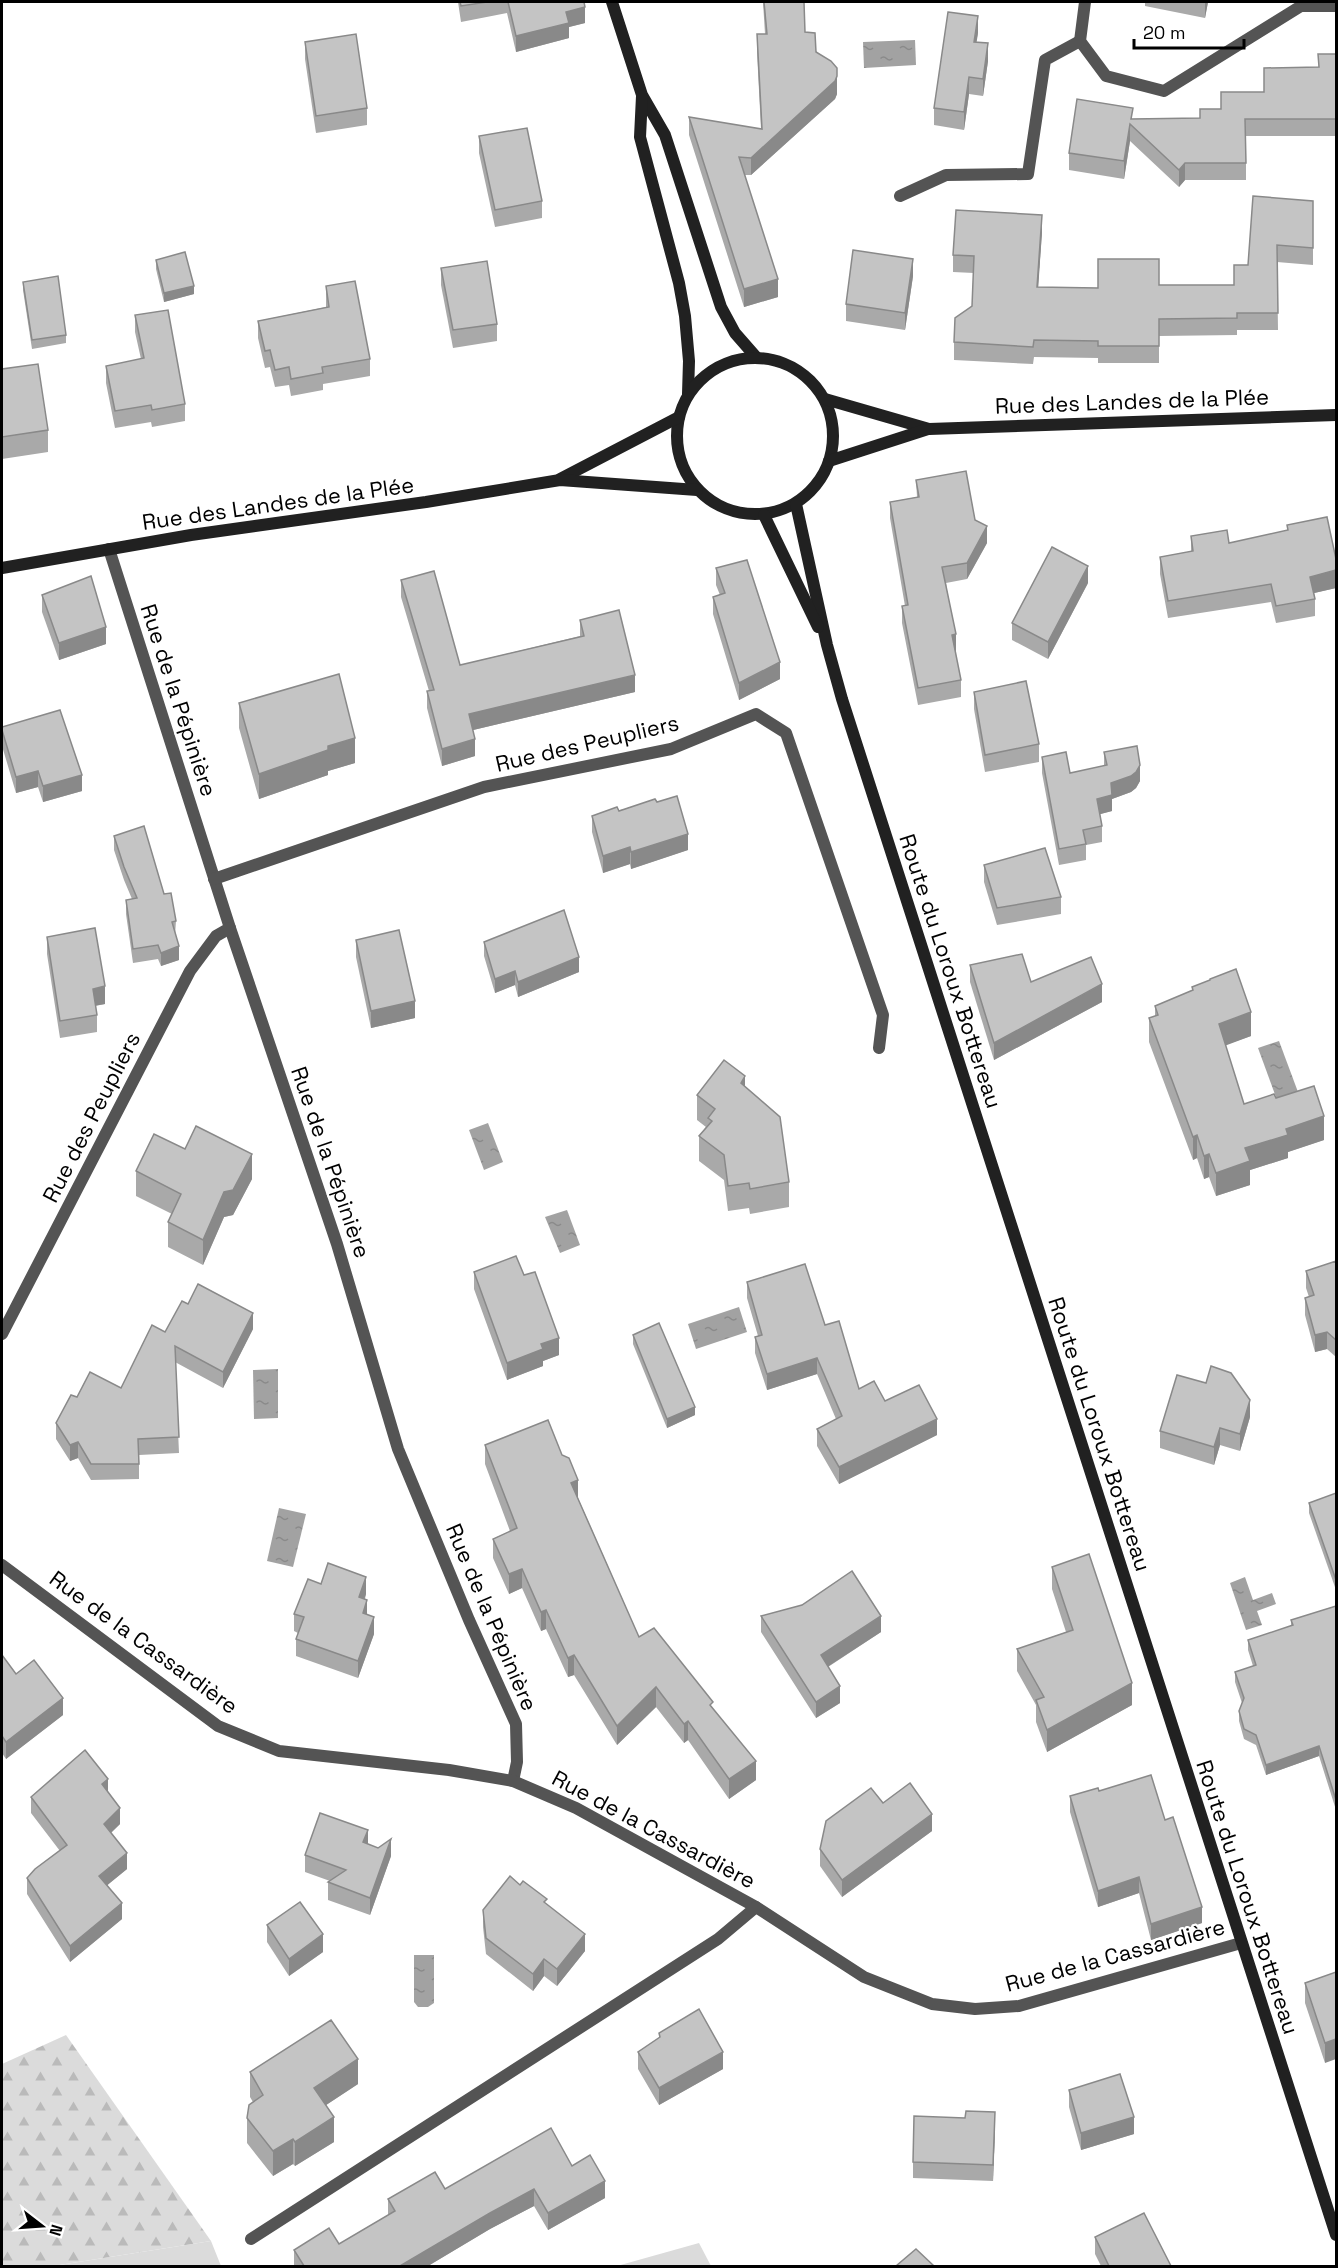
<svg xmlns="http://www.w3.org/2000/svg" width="1338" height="2268" font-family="'Space Grotesk',sans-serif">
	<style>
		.grass { fill: #dbdbdb }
		.forest { fill: url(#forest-firs) }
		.water { fill: url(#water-ripples) }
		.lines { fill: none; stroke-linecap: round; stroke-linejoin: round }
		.street { stroke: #545454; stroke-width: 12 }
		.secondary { stroke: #212121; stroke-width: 12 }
		.wall { fill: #a9a9a9 }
		.shaded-wall { fill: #898989 }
		.building { fill: #c4c4c4; stroke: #898989; stroke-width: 1.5 }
		.labels { text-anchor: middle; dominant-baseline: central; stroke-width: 4.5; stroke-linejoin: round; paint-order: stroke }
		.street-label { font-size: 22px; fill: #000; stroke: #fff }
	</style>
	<defs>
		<pattern id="forest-firs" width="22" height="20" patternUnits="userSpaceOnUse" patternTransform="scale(1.5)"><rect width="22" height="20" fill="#dbdbdb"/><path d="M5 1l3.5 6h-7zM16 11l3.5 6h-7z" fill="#bababa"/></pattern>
		<pattern id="water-ripples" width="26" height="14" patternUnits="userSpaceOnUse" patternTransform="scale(1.5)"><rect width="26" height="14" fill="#a2a2a2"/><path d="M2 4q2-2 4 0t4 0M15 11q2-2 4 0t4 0" fill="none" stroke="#8a8a8a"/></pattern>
	</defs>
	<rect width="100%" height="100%" fill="#fff"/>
	<g class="grass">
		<polygon points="211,2241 221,2266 53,2266"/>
		<polygon points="699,2243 711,2266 617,2266"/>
	</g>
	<polygon class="forest" points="66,2035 211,2241 53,2266 2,2266 2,2064"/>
	<g class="water">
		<polygon points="915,40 916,65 864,68 863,42"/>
		<polygon points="1279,1041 1298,1092 1277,1100 1258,1048"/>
		<polygon points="488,1123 503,1162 484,1170 469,1130"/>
		<polygon points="567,1210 580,1245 560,1253 545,1217"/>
		<polygon points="739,1307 747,1332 696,1349 688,1324"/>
		<polygon points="278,1369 278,1418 254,1419 253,1370"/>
		<polygon points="279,1508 306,1514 293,1567 267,1561"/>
		<polygon points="1245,1577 1253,1600 1272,1593 1276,1604 1257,1611 1262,1625 1246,1630 1230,1583"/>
		<polygon points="414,1955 434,1955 434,2003 428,2007 418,2007 414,2002"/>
	</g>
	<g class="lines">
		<g class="street">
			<polyline points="1085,2 1080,41 1106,76 1164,91 1301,6 1336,6"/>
			<polyline points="900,196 946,175 1028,174 1045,60 1080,41"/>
			<polyline points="109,549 230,928 337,1244 398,1449 469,1620 516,1724 517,1762 513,1781"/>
			<polyline points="214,879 484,787 671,749 756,714 786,733 883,1015 879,1048"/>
			<polyline points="2,1334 190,971 216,936 230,928"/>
			<polyline points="2,1565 218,1726 279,1751 449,1770 513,1781 576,1808 756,1907 864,1977 932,2004 975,2009 1019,2006 1241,1943"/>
			<polyline points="251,2239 718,1939 756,1907"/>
		</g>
		<g class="secondary">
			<polyline points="612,2 642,95 665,135 721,307 735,333 756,357"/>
			<polyline points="642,96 640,137 679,283 685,316 689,361 688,394"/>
			<circle cx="755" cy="436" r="78"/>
			<polyline points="825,399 929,429 1336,415"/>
			<polyline points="829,461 928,429"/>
			<polyline points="560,479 679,417"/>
			<polyline points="796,504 827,645 842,699 1336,2235"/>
			<polyline points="764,515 818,627"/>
			<polyline points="2,568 191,535 426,502 560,480 697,490"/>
		</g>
	</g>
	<g class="wall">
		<polygon points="458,2 584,2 585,23 569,27 569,38 516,52 507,13 461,22"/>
		<polygon points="763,2 804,2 805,32 837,86 837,94 835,99 751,175 745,175 778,297 744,307 689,135 689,117 761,129 757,52 757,34 765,34"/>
		<polygon points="1145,2 1208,2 1205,18 1145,6"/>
		<polygon points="978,33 976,42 988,61 983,96 969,94 964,130 934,125 934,108"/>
		<polygon points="305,42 367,108 367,125 316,133 305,59"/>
		<polygon points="1336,54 1336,136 1246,136 1246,180 1185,180 1179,187 1130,141 1124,179 1069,170 1069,153 1133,119 1200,118 1221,109 1264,92 1318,67"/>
		<polygon points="479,136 542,201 542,218 495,227 479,153"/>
		<polygon points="1313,201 1313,265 1277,262 1278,330 1237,330 1237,335 1159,336 1159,363 1098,363 1098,358 1034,357 1033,364 954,360 954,342 972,306 974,273 953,272 953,255 1042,232 1038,287 1098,288 1159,285 1234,285 1248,265"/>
		<polygon points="156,260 194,294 164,302 156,269"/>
		<polygon points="441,268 497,324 497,341 453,348 441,285"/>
		<polygon points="913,276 905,330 846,321 846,304"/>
		<polygon points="23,282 66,335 66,343 32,349 23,290"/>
		<polygon points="326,286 370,359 370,376 323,384 323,390 291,396 289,385 275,387 270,367 265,368 258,338 258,321 326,307"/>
		<polygon points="135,315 185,404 185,421 152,427 151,422 115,428 106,383 106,366 141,359 135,332"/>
		<polygon points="2,369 48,430 48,452 2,459"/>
		<polygon points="916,480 975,520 987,543 967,579 946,583 956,651 955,651 961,680 961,697 918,705 902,623 902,606 905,606 890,518 890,502 917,497"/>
		<polygon points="1287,525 1336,559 1336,588 1314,593 1315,599 1315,616 1276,623 1271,602 1168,618 1160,574 1160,557 1191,552 1191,536 1229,543 1287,531"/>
		<polygon points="716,568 780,679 739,700 713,614 713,597 720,595 716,585"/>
		<polygon points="401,580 460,665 580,636 580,620 635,692 473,730 475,756 442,766 427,708 427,691 429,691 401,597"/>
		<polygon points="1088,583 1048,659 1012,640 1012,623"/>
		<polygon points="42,595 106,644 59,660 42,612"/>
		<polygon points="974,692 1039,744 1039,762 985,772 974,709"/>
		<polygon points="239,703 355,763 328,771 328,775 259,799 239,728"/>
		<polygon points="2,727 82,791 43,802 38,787 16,793 2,746"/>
		<polygon points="1104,752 1140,781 1136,788 1131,792 1112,799 1112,811 1100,814 1102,826 1102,842 1086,845 1086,860 1059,865 1042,773 1042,757 1070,773 1104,766"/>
		<polygon points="657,802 688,850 631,869 630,864 603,873 592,832 592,816"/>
		<polygon points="114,836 164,894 176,921 175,935 179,960 161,966 158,959 133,963 126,914 126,900 132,899 124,880 114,850"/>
		<polygon points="984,865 1061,897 1061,914 997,925 984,882"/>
		<polygon points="47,937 105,1004 95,1006 97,1015 97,1032 60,1038 47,954"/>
		<polygon points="356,940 415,1018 371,1028 356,957"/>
		<polygon points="484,942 579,972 518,997 515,985 495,993 484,956"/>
		<polygon points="970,965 1031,982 1102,1002 994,1060 970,982"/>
		<polygon points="1192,987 1251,1036 1225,1045 1244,1104 1276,1098 1324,1140 1288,1152 1288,1158 1250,1170 1250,1185 1216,1196 1209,1177 1204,1179 1197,1158 1193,1160 1149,1042 1149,1018 1155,1016 1155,1006 1192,991"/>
		<polygon points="745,1087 789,1182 789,1207 750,1214 749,1208 728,1211 724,1180 699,1161 699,1136 706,1127 697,1120 697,1095"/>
		<polygon points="185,1149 252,1179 233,1215 224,1217 203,1265 168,1247 168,1222 172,1214 136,1196 136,1171"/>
		<polygon points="1336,1261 1336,1357 1327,1349 1315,1352 1305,1315 1305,1298 1309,1297 1306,1288 1306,1271"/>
		<polygon points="474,1272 524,1275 559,1355 543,1361 543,1366 507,1380 474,1289"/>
		<polygon points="747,1282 825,1325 859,1389 885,1401 937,1435 839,1484 817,1446 817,1429 836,1419 817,1374 767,1390 755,1353 755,1337 758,1336 747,1298"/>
		<polygon points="253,1329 223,1388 175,1362 179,1453 139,1455 139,1479 91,1480 78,1458 70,1461 56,1439 56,1423 77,1397 121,1388 165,1332"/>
		<polygon points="633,1335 695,1415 667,1428 633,1344"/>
		<polygon points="1250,1417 1240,1451 1220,1445 1214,1465 1160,1448 1160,1431"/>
		<polygon points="485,1445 578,1498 639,1637 713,1709 756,1780 729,1799 688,1740 684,1743 656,1707 617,1745 574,1675 568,1677 546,1629 541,1631 522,1588 509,1594 493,1558 493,1539 510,1531 485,1464"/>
		<polygon points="1336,1493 1336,1590 1309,1513 1309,1503"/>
		<polygon points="1052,1567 1132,1705 1047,1752 1036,1722 1036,1705 1017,1671 1017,1649 1066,1632 1052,1589"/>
		<polygon points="321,1584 366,1594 365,1599 367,1614 374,1634 358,1678 296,1656 296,1639 298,1633 294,1631 294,1614"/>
		<polygon points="802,1605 881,1632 828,1667 840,1703 816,1718 761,1632 761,1616"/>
		<polygon points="1336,1606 1336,1810 1319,1756 1266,1775 1256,1745 1244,1739 1239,1721 1239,1711 1242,1703 1235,1682 1235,1672 1253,1666 1248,1650 1248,1640 1291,1626 1291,1620"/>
		<polygon points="2,1655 16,1674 63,1715 6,1759 2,1753"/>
		<polygon points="1099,1791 1165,1820 1202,1923 1151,1940 1139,1893 1098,1907 1070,1812 1070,1796"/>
		<polygon points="108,1792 120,1824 111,1833 127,1869 107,1885 122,1919 70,1962 27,1894 27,1878 60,1851 31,1813 31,1797"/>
		<polygon points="883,1803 932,1831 842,1897 820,1866 820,1849"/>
		<polygon points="368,1844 391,1856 370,1915 328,1900 328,1882 330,1881 305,1872 305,1855"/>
		<polygon points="547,1904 585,1951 557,1986 544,1976 533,1991 486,1954 483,1927 483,1910"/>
		<polygon points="267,1925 323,1952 289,1976 267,1942"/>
		<polygon points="1336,1972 1325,2063 1305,2003 1305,1983"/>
		<polygon points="659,2033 723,2069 659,2105 638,2069 638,2052 659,2039"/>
		<polygon points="250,2072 358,2084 326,2105 334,2142 295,2166 293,2164 273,2176 247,2143 247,2118 253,2102 250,2097"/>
		<polygon points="1069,2090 1134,2134 1081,2150 1069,2107"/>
		<polygon points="995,2128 993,2181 913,2178 913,2162"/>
		<polygon points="572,2166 605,2198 548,2230 534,2206 490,2229 428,2266 294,2266 294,2250 339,2244 388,2215 388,2199"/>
		<polygon points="1095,2237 1171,2266 1101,2266 1095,2254"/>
	</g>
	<g class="shaded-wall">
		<polygon points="1205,2 1208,2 1205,18"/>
		<polygon points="585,7 585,23 569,27 569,38 516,52 516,36 566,12"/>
		<polygon points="978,16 978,33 974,59 974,42"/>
		<polygon points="988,43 988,61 983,96 983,79"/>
		<polygon points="837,68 837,94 835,99 751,175 751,158"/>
		<polygon points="969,77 969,94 964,130 964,112"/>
		<polygon points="1130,124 1130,141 1124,179 1124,161"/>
		<polygon points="1185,163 1185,180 1179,187 1179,170"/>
		<polygon points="1042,215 1042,232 1037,305 1037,287"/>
		<polygon points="913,259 913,276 905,330 905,313"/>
		<polygon points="778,279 778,297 744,307 744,289"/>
		<polygon points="194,286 194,294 164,302 164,293"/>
		<polygon points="987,526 987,543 967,579 967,563"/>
		<polygon points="1088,566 1088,583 1048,659 1048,642"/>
		<polygon points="1336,570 1336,588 1310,594 1310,577"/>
		<polygon points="106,627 106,644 59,660 59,643"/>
		<polygon points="956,634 956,651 952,652 952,635"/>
		<polygon points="780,662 780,679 739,700 739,683"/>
		<polygon points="635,675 635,692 469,731 469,714"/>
		<polygon points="355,738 355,763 328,771 328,775 259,799 259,774 328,746"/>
		<polygon points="475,739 475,756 442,766 442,749"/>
		<polygon points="1140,765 1140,781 1136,788 1131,792 1112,799 1112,811 1097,815 1097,799 1111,783"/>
		<polygon points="38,771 38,787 16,793 16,777"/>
		<polygon points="82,775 82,791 43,802 43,786"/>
		<polygon points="688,834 688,850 631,869 631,852"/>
		<polygon points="630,847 630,864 603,873 603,856"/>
		<polygon points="179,946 179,960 161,966 161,953"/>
		<polygon points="579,957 579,972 518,997 518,982"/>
		<polygon points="515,971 515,985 495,993 495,979"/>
		<polygon points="1102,984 1102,1002 994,1060 994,1043"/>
		<polygon points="105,986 105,1004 93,1006 93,989"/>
		<polygon points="415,1001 415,1018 371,1028 371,1011"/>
		<polygon points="1251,1012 1251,1036 1219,1048 1219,1024"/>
		<polygon points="745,1076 745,1101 741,1083"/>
		<polygon points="1324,1116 1324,1140 1288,1152 1288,1158 1250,1170 1250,1185 1216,1196 1216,1173 1245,1148 1286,1129"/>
		<polygon points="1197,1135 1197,1158 1193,1160 1193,1137"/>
		<polygon points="252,1154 252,1179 233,1215 224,1217 203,1265 203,1240 224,1192"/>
		<polygon points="1209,1154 1209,1177 1204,1179 1204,1156"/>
		<polygon points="253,1313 253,1329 223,1388 223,1372"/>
		<polygon points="1327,1332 1327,1349 1315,1352 1315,1335"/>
		<polygon points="559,1338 559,1355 543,1361 543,1366 507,1380 507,1363 541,1344"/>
		<polygon points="817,1358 817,1374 767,1390 767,1374"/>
		<polygon points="1250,1400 1250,1417 1240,1451 1240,1434"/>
		<polygon points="695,1407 695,1415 667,1428 667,1419"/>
		<polygon points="937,1419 937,1435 839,1484 839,1467"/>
		<polygon points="1220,1428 1220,1445 1214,1465 1214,1447"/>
		<polygon points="78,1442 78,1458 70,1461 70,1445"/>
		<polygon points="578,1480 578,1500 571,1483"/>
		<polygon points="522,1569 522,1588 509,1594 509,1574"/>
		<polygon points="366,1577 366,1594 359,1614 359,1597"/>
		<polygon points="367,1600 367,1617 363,1613"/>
		<polygon points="546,1610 546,1629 541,1631 541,1612"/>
		<polygon points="881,1616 881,1632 821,1671 821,1655"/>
		<polygon points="374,1617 374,1634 358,1678 358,1661"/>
		<polygon points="574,1655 574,1675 568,1677 568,1658"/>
		<polygon points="1132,1683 1132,1705 1047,1752 1047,1730"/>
		<polygon points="840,1686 840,1703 816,1718 816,1702"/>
		<polygon points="656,1687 656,1707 617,1745 617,1726"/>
		<polygon points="63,1698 63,1715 6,1759 6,1742"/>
		<polygon points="688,1721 688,1740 684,1743 684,1724"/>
		<polygon points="1319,1746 1319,1756 1266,1775 1266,1765"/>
		<polygon points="756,1761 756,1780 729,1799 729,1779"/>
		<polygon points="108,1779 108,1795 102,1784"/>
		<polygon points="120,1808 120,1824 104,1839 104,1824"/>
		<polygon points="932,1814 932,1831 842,1897 842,1880"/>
		<polygon points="368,1830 368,1847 363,1842"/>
		<polygon points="391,1839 391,1856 370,1915 370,1898"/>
		<polygon points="127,1853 127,1869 99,1892 99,1876"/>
		<polygon points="1139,1877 1139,1893 1098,1907 1098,1891"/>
		<polygon points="122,1903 122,1919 70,1962 70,1946"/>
		<polygon points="1202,1907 1202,1923 1151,1940 1151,1924"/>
		<polygon points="323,1934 323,1952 289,1976 289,1959"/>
		<polygon points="585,1934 585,1951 557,1986 557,1969"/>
		<polygon points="544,1959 544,1976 533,1991 533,1974"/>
		<polygon points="1336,2039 1336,2059 1325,2063 1325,2043"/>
		<polygon points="723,2052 723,2069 659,2105 659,2088"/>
		<polygon points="358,2059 358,2084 314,2113 314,2088"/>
		<polygon points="995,2112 995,2128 993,2181 993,2165"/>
		<polygon points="334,2117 334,2142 295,2166 295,2142"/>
		<polygon points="1134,2117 1134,2134 1081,2150 1081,2133"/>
		<polygon points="293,2139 293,2164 273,2176 273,2151"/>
		<polygon points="605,2181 605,2198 548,2230 548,2213"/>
		<polygon points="534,2189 534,2206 490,2229 428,2266 400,2266 490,2213"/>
	</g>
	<g class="building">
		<polygon points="460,2 487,2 461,6"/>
		<polygon points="508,2 584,2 585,7 566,12 569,23 516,36"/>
		<polygon points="764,2 804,2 805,32 815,33 816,52 831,61 837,68 837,76 835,81 751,158 739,157 778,279 744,289 689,117 762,129 757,34 767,34"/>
		<polygon points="948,12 978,16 974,42 988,43 983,79 969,77 964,112 934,108"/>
		<polygon points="356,34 367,108 316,116 305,42"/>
		<polygon points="1318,54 1336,54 1336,119 1245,119 1246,163 1185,163 1179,170 1130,124 1124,161 1069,153 1077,99 1133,108 1131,119 1200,118 1200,109 1221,109 1221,92 1264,92 1264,68 1319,67"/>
		<polygon points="527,128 542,201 495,210 479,136"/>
		<polygon points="1253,196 1313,201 1313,248 1277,245 1278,313 1237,313 1237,318 1159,319 1159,346 1098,346 1098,341 1034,340 1033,347 954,342 955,318 972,306 974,256 953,255 956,210 1042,215 1037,287 1098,288 1098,259 1159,259 1159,285 1234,285 1234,265 1248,265"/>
		<polygon points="853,250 913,259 905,313 846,304"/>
		<polygon points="185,252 194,286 164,293 156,260"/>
		<polygon points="487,261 497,324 453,330 441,268"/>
		<polygon points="58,276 66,335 32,340 23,282"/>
		<polygon points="355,281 370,359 322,367 323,373 291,379 289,367 275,370 270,350 265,351 258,321 329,307 326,286"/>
		<polygon points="168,310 185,404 152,410 151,405 115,411 106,366 144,358 135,315"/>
		<polygon points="38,364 48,430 2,437 2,369"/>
		<polygon points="966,471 975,520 987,526 967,563 942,567 956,634 952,635 961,680 918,688 902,606 908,605 890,502 919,497 916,480"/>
		<polygon points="1327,517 1336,559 1336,570 1310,577 1315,599 1276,606 1271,584 1168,601 1160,557 1193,551 1191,536 1227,530 1229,543 1288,530 1287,525"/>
		<polygon points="1052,547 1088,566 1048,642 1012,623"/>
		<polygon points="747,560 780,662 739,683 713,597 725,593 716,568"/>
		<polygon points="434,571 460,665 584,636 580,620 619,610 635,675 469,714 475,739 442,749 427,691 434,690 401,580"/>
		<polygon points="91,576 106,627 59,643 42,595"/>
		<polygon points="339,674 355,738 328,746 328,750 259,774 239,703"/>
		<polygon points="1026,681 1039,744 985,755 974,692"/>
		<polygon points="60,710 82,775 43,786 38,771 16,777 2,730 2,727"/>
		<polygon points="1137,746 1140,765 1136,772 1131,776 1111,783 1112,795 1097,799 1102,826 1083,830 1086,844 1059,849 1042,757 1066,752 1070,773 1107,765 1104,752"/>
		<polygon points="677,796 688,834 631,852 630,847 603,856 592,816 617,807 619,811 655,799 657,802"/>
		<polygon points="144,826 164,894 171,893 176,921 172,922 179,946 161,953 158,945 133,949 126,900 137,898 124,867 114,836"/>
		<polygon points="1045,848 1061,897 997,908 984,865"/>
		<polygon points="564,910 579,957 518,982 515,971 495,979 484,942"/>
		<polygon points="95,928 105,986 93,989 97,1015 60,1021 47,937"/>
		<polygon points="399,930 415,1001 371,1011 356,940"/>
		<polygon points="1022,954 1031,982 1091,957 1102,984 994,1043 970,965"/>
		<polygon points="1236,969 1251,1012 1219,1024 1244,1104 1274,1094 1276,1098 1314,1086 1324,1116 1286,1129 1288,1135 1245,1148 1250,1161 1216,1173 1209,1154 1204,1156 1197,1135 1193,1137 1149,1018 1158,1015 1155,1006 1193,990 1192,987 1210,980 1210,979"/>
		<polygon points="724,1060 745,1076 741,1083 780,1117 789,1182 750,1189 749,1183 728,1186 724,1155 699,1136 712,1121 708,1118 715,1109 697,1095"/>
		<polygon points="196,1126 252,1154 233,1190 224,1192 203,1240 168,1222 181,1194 136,1171 154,1134 185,1149"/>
		<polygon points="516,1256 524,1275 535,1272 559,1338 541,1344 543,1349 507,1363 474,1272"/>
		<polygon points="1336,1261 1336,1340 1327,1332 1315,1335 1305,1298 1314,1295 1306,1271"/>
		<polygon points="805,1264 825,1325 839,1321 859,1389 874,1381 885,1401 919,1385 937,1419 839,1467 817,1429 842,1416 817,1358 767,1374 755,1337 762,1335 747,1282"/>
		<polygon points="198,1284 253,1313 223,1372 175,1346 179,1437 138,1439 139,1464 91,1464 78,1442 70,1445 56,1423 71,1395 77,1397 90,1372 121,1388 152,1325 165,1332 182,1301 188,1304"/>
		<polygon points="659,1323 695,1407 667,1419 633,1335"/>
		<polygon points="1211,1366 1231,1373 1250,1400 1240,1434 1220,1428 1214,1447 1160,1431 1177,1375 1206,1383"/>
		<polygon points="548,1420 562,1455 569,1458 578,1480 571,1483 639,1637 654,1628 713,1702 710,1705 756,1761 729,1779 688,1721 684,1724 656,1687 617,1726 574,1655 568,1658 546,1610 541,1612 522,1569 509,1574 493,1539 517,1528 485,1445"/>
		<polygon points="1336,1493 1336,1580 1309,1503"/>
		<polygon points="1089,1554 1132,1683 1047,1730 1036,1700 1044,1697 1017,1649 1073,1630 1052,1567"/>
		<polygon points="328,1563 366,1577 359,1597 367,1600 363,1613 374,1617 358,1661 296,1639 304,1617 294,1614 308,1579 321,1584"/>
		<polygon points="852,1571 881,1616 821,1655 840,1686 816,1702 761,1616 802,1605"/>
		<polygon points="1336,1606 1336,1800 1319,1746 1266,1765 1256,1735 1244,1729 1239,1711 1244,1698 1235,1672 1256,1665 1248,1640 1293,1625 1291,1620"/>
		<polygon points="2,1655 16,1674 34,1660 63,1698 6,1742 2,1736"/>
		<polygon points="85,1750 108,1779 102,1784 120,1808 104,1824 127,1853 99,1876 122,1903 70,1946 27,1878 35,1869 67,1845 31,1797"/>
		<polygon points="1151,1775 1165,1820 1173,1817 1202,1907 1151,1924 1139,1877 1098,1891 1070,1796 1098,1788 1099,1791"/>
		<polygon points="910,1783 932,1814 842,1880 820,1849 826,1821 871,1788 883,1803"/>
		<polygon points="320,1813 368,1830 363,1842 378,1848 391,1839 370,1898 328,1882 346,1870 305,1855"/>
		<polygon points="510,1876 520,1885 523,1881 547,1899 544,1902 585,1934 557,1969 544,1959 533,1974 486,1938 483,1910"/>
		<polygon points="300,1902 323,1934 289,1959 267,1925"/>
		<polygon points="1336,1972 1336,2039 1325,2043 1305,1983"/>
		<polygon points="699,2009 723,2052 659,2088 638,2052 660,2037 659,2033"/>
		<polygon points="331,2020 358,2059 314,2088 334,2117 295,2142 293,2139 273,2151 247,2118 249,2105 263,2095 250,2072"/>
		<polygon points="1120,2074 1134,2117 1081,2133 1069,2090"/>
		<polygon points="966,2111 995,2112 993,2165 913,2162 914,2116 965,2118"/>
		<polygon points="551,2128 572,2166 590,2155 605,2181 548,2213 534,2189 490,2213 400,2266 304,2266 294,2250 329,2228 339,2244 395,2211 388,2199 435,2172 445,2189"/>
		<polygon points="1144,2213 1171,2266 1109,2266 1095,2237"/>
		<polygon points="916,2249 934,2266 896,2266"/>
	</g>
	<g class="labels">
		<g class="street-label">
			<text transform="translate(1132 401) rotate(-2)">Rue des Landes de la Plée</text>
			<text transform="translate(278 503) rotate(-8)">Rue des Landes de la Plée</text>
			<text transform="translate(179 700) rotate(72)">Rue de la Pépinière</text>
			<text transform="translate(587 743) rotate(-13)">Rue des Peupliers</text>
			<text transform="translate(951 971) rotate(72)">Route du Loroux Bottereau</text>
			<text transform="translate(91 1117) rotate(-63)">Rue des Peupliers</text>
			<text transform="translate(331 1162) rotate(71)">Rue de la Pépinière</text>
			<text transform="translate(1100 1434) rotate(72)">Route du Loroux Bottereau</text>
			<text transform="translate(492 1617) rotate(67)">Rue de la Pépinière</text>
			<text transform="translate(144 1642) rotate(36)">Rue de la Cassardière</text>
			<text transform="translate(654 1829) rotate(28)">Rue de la Cassardière</text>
			<text transform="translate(1248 1897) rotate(72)">Route du Loroux Bottereau</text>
			<text transform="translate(1115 1955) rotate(-15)">Rue de la Cassardière</text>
		</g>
	</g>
	<rect width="1338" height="2268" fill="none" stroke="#000000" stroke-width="6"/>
	<g transform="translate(42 2226) rotate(107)" stroke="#ffffff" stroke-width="4.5" paint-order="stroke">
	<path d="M0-4.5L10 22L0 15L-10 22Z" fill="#000000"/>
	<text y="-9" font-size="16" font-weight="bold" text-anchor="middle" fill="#000000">N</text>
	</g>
	<path d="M1134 39v9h110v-9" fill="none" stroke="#000000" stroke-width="3"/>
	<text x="1143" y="39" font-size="18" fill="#000000" stroke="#ffffff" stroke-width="4.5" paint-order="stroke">20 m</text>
</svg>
